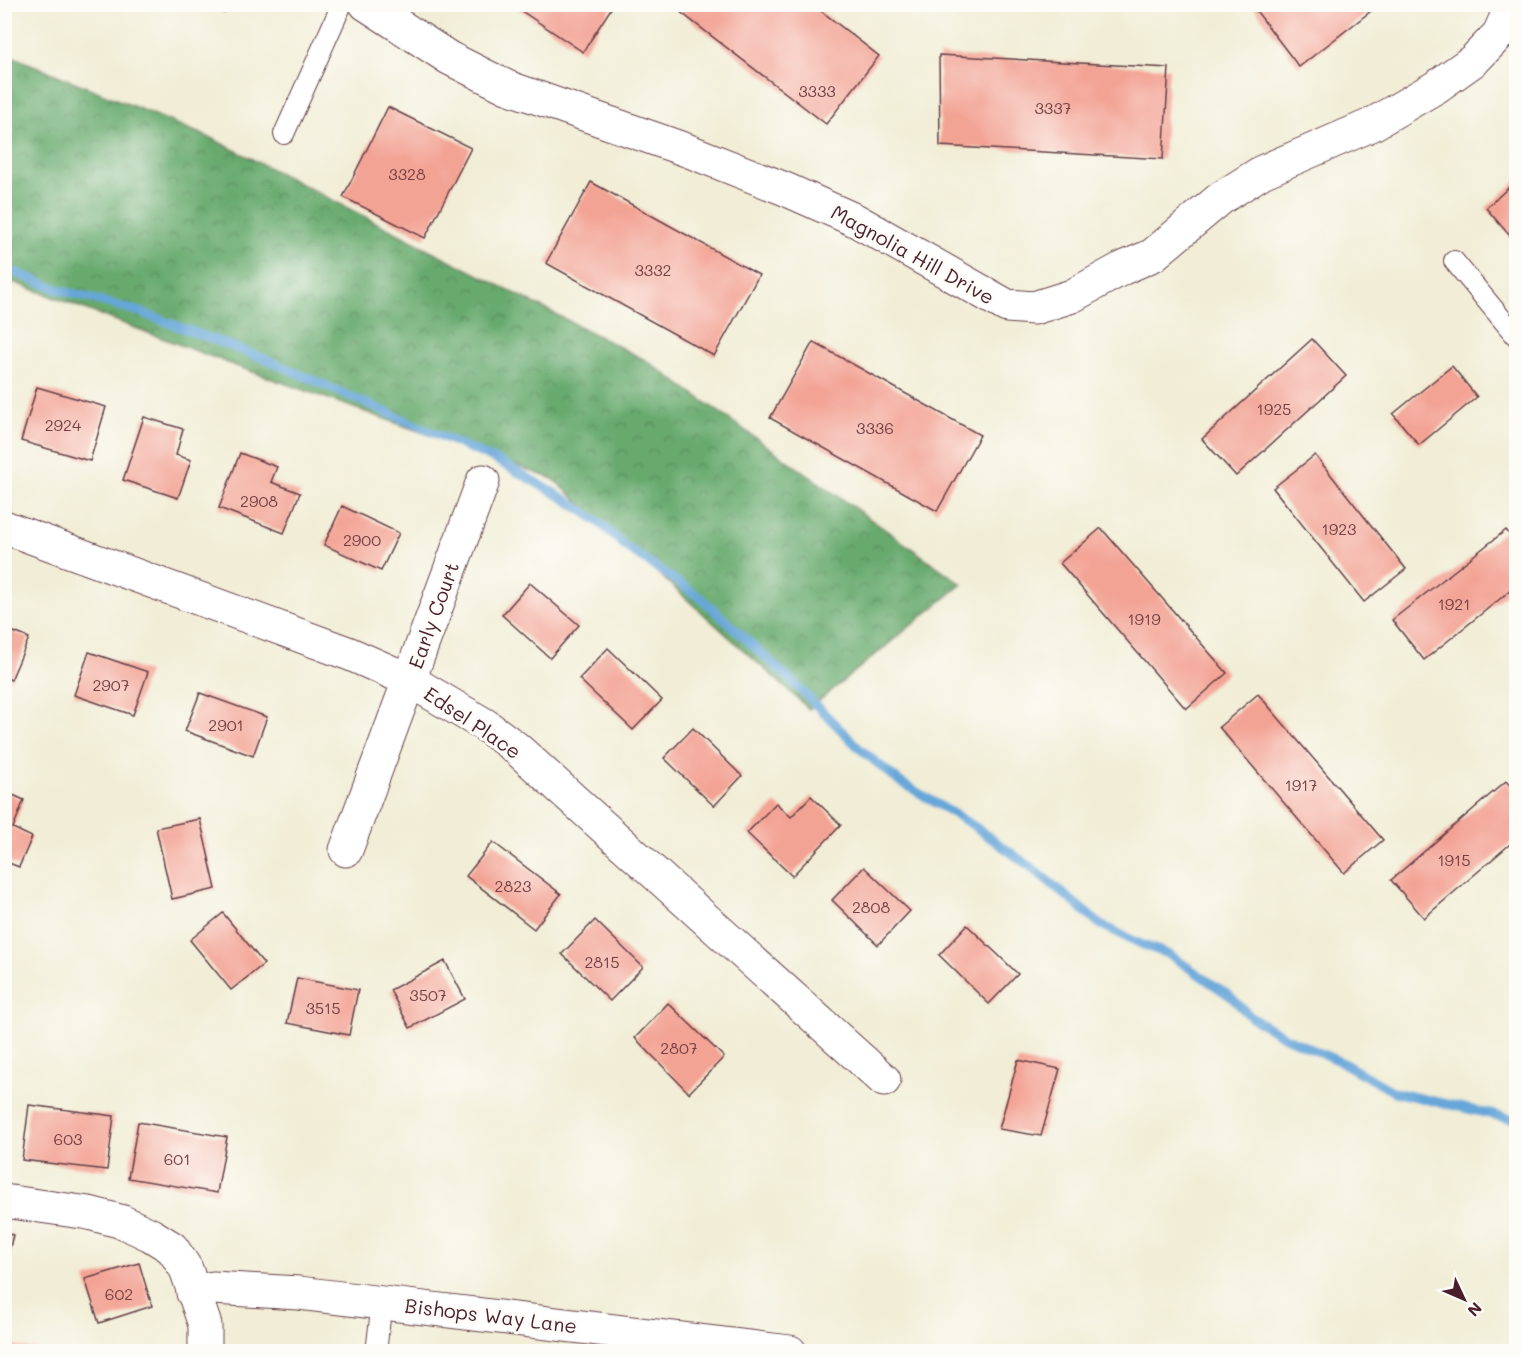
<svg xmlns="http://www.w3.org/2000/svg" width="1521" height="1356" font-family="Mali,sans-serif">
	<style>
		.forest { fill: url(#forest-crowns); stroke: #59644c; stroke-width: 1.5 }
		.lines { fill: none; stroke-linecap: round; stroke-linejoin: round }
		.stream { stroke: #66a6d9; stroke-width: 9 }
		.building { fill: #f3a394 }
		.lane-casing { stroke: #633e45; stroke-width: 22 }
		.street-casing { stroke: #633e45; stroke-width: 35 }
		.lane { stroke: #fff; stroke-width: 20 }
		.street { stroke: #fff; stroke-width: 33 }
		.labels { text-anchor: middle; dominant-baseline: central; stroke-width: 6; stroke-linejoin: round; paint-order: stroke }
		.number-label { font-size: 16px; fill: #744045 }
		.street-label { font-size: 20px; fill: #4a1f2b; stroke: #fdfcf7 }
	</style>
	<defs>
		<pattern id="forest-crowns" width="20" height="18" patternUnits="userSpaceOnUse" patternTransform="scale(1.5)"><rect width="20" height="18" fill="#68aa6e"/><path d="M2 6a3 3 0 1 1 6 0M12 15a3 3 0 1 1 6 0" fill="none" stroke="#588a5b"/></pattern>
	</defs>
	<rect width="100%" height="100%" fill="#fdfcf7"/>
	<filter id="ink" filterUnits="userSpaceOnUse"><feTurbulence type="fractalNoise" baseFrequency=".0167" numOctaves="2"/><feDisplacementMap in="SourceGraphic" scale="12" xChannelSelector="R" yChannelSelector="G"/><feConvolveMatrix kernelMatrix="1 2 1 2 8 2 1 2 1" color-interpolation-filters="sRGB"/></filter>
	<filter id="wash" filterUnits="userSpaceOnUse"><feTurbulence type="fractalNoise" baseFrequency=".008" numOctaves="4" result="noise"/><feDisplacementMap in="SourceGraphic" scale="24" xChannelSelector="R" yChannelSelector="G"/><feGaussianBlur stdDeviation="1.35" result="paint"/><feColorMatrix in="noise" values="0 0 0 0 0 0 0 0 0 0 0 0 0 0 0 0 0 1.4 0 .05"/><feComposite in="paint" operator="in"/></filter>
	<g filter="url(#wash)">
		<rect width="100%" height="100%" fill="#f1edd6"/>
		<polygon class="forest" points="4,53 213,139 647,361 962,584 809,709 553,479 236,366 5,279"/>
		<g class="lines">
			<polyline class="stream" points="4,268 57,289 140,312 265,359 498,461 565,499 600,523 626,547 701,598 794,683 859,748 899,781 974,826 1035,870 1101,925 1141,944 1170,955 1230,996 1251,1017 1285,1037 1343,1063 1394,1092 1516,1120"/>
		</g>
		<g id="blocks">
			<g class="building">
				<polygon points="208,4 228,4 224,13"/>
				<polygon points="511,4 614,4 583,52"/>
				<polygon points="670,4 812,4 879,56 826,124"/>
				<polygon points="1251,4 1380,4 1299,67"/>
				<polygon points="939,55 1169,68 1163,159 940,146"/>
				<polygon points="388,107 471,148 425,238 343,197"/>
				<polygon points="1516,181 1516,243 1486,208"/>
				<polygon points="591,182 759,275 714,356 546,263"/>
				<polygon points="1312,339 1346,376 1236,476 1202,439"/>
				<polygon points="813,342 980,435 937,511 770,418"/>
				<polygon points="1452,366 1477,397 1419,445 1393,414"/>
				<polygon points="37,387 106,407 90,461 21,441"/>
				<polygon points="144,417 183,429 176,455 191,460 178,498 123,480"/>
				<polygon points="240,453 277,467 271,482 300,493 284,533 219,508"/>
				<polygon points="1315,455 1406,569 1364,602 1273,488"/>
				<polygon points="342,506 399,533 381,571 324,545"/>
				<polygon points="1101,528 1227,673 1186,709 1060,563"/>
				<polygon points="1506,530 1516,543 1516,586 1424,660 1392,620"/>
				<polygon points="530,583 579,625 550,658 502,615"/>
				<polygon points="4,628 29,638 11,680 4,677"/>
				<polygon points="608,648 662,700 633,730 579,679"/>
				<polygon points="89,652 148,672 133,715 74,695"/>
				<polygon points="200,693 267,717 253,756 185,731"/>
				<polygon points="1258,694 1383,840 1344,873 1219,727"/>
				<polygon points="693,728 742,776 714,806 664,758"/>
				<polygon points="1506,781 1516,793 1516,839 1424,918 1391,880"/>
				<polygon points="4,791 24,800 13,828 32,837 19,867 4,861"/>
				<polygon points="811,796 841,825 792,876 747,833 776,803 791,817"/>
				<polygon points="200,819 216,889 172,899 156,828"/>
				<polygon points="493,842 561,894 534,929 466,876"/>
				<polygon points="864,867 910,911 878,945 832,900"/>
				<polygon points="223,913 264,964 231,990 190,940"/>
				<polygon points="595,920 643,967 610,1001 562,954"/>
				<polygon points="967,925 1018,974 989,1004 939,955"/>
				<polygon points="445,961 465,999 410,1028 390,990"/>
				<polygon points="297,978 358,990 349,1035 287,1023"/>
				<polygon points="668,1003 724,1057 689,1093 635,1038"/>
				<polygon points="1018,1060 1060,1069 1041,1136 999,1129"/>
				<polygon points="29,1105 114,1116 107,1170 22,1160"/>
				<polygon points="138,1122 227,1137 217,1193 128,1178"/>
				<polygon points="4,1233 13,1235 5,1267 4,1267"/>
				<polygon points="139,1263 152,1306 99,1323 85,1279"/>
				<polygon points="4,1345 37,1349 37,1352 4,1352"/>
			</g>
		</g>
	</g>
	<g filter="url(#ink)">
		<use href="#blocks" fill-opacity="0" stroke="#633e45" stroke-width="1.5"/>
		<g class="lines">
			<g class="lane-casing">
				<g id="lane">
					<polyline points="284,134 342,4"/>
					<polyline points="1454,261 1516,336"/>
					<polyline points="376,1352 382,1302"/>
				</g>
			</g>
			<g class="street-casing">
				<g id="street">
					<polyline points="366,4 449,58 507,87 689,151 785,189 857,221 1007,306 1034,308 1072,296 1121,269 1153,255 1221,198 1262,172 1371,125 1436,87 1474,60 1499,34 1510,9 1510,4"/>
					<polyline points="4,527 350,654 409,680 485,725 516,748 884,1080"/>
					<polyline points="346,850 483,481"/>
					<polyline points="4,1201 89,1213 123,1222 151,1235 172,1248 186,1269 205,1325 205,1352"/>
					<polyline points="193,1293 213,1288 299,1293 790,1352"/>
				</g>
			</g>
			<use href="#lane" class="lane"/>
			<use href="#street" class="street"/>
		</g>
	</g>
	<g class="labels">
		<g class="number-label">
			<text x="817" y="90">3333</text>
			<text x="1053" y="107">3337</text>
			<text x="407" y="173">3328</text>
			<text x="653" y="269">3332</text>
			<text x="1274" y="408">1925</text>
			<text x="63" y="424">2924</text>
			<text x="875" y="427">3336</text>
			<text x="259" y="500">2908</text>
			<text x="1339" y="528">1923</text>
			<text x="362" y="539">2900</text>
			<text x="1454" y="603">1921</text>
			<text x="1144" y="618">1919</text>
			<text x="111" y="684">2907</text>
			<text x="226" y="724">2901</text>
			<text x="1301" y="784">1917</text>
			<text x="1454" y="859">1915</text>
			<text x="513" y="885">2823</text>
			<text x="871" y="906">2808</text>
			<text x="602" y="961">2815</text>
			<text x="428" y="994">3507</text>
			<text x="323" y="1007">3515</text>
			<text x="679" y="1047">2807</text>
			<text x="68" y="1138">603</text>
			<text x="177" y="1158">601</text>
			<text x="119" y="1293">602</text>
		</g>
		<g class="street-label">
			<text transform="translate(913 254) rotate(29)">Magnolia Hill Drive</text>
			<text transform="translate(433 615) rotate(-70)">Early Court</text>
			<text transform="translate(473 722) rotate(34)">Edsel Place</text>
			<text transform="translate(491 1315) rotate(7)">Bishops Way Lane</text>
		</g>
	</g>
	<rect width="1521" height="1356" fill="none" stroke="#fdfcf7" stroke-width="24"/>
	<g transform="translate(1464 1299) rotate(134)" stroke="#fdfcf7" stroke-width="4.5" paint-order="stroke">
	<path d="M0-4.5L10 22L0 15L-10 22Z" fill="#4a1f2b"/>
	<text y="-9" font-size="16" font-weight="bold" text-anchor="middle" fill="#4a1f2b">N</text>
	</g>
</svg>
